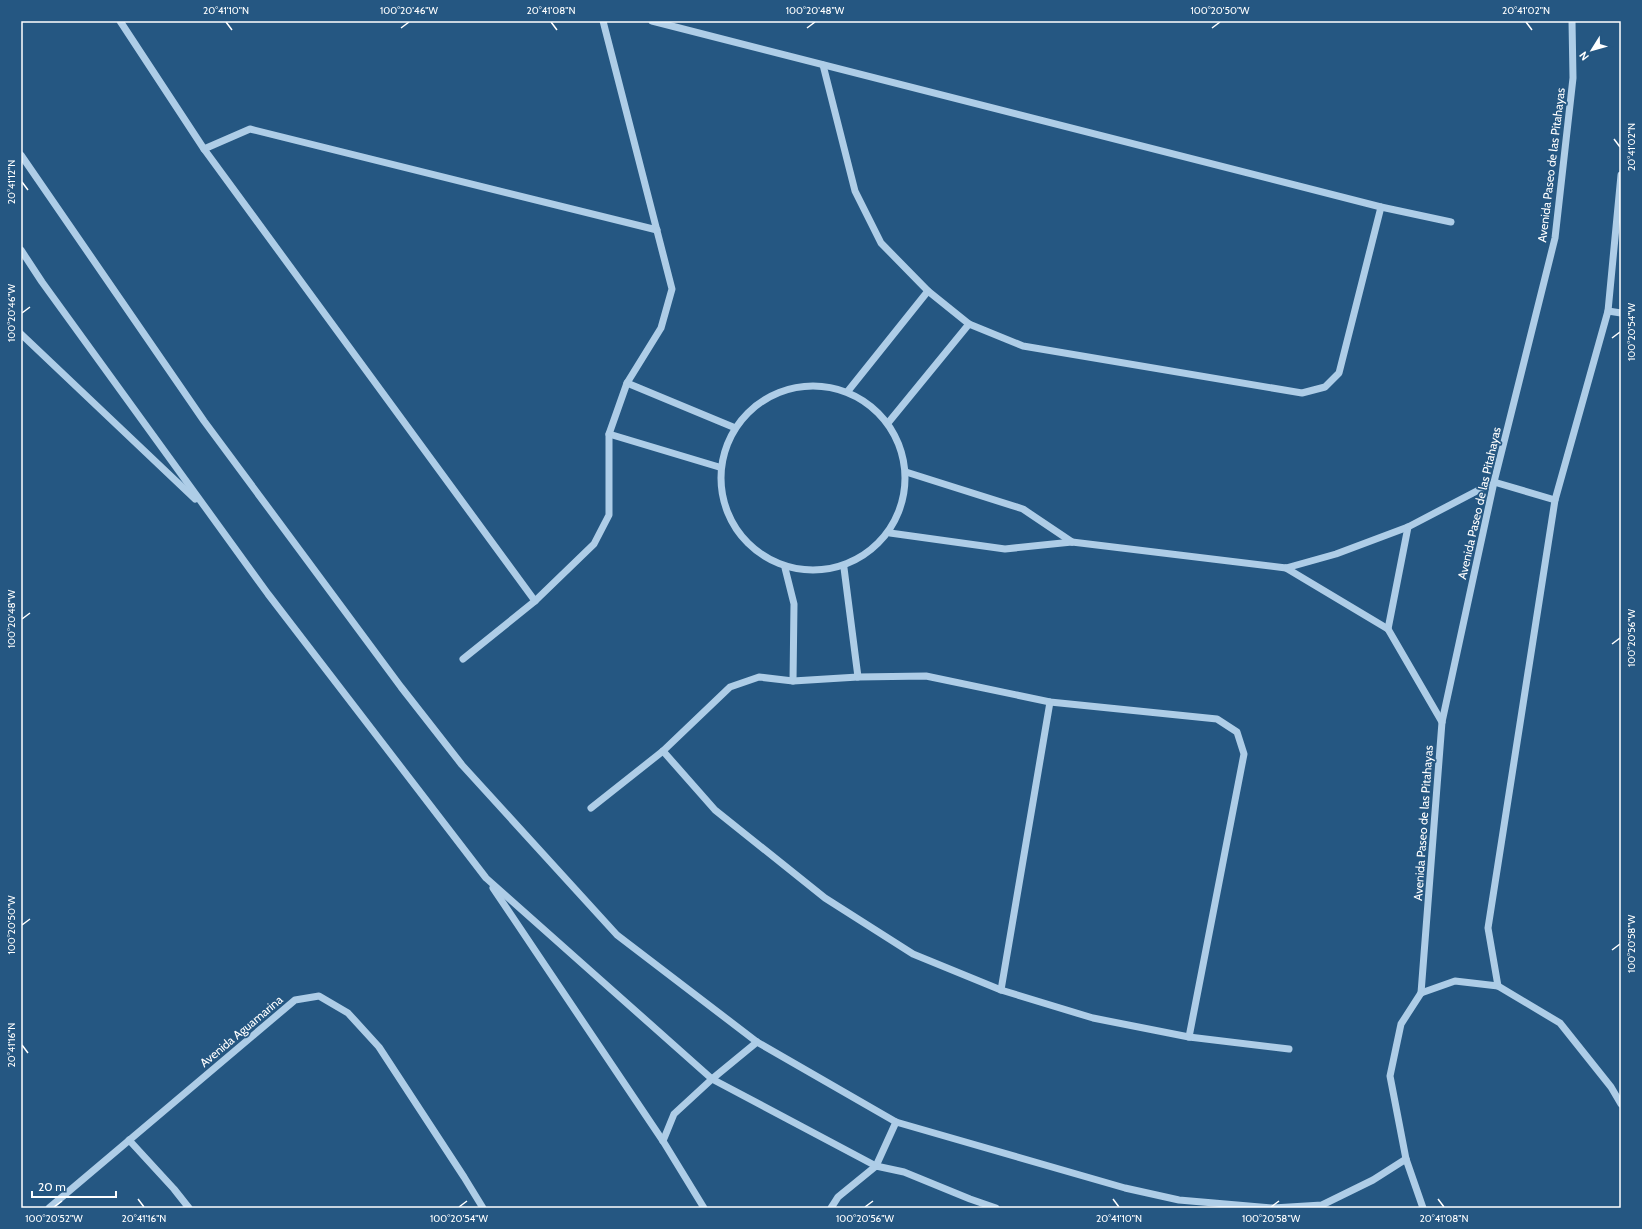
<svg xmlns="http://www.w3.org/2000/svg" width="1642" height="1229" font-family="Cabin,sans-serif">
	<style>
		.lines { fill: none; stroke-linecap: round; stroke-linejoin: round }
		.minor { stroke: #aecde7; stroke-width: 7 }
		.ticks { fill: none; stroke: #fff; stroke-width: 1.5 }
		.labels { text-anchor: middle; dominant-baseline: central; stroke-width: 3.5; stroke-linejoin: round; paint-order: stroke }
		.street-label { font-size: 12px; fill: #fff; stroke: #255782 }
		.neatline { fill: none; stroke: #fff; stroke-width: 1.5 }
		.ticks-label { font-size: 10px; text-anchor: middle; fill: #fff }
	</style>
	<rect width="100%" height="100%" fill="#255782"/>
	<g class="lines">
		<g class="minor">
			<polyline points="120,21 204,149 535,601"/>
			<polyline points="652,21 1381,207 1451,222"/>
			<polyline points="823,65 855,191 881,243 928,291 969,324 1023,346 1302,393 1325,387 1339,373 1381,207"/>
			<polyline points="204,149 250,129 657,230"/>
			<polyline points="21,155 204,421 401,687 462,765 617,935 757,1042 896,1122 1125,1188 1179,1200 1273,1208 1322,1205 1373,1180 1406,1159"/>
			<polyline points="21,250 42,282 268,594 486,878 712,1079 876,1166 896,1122"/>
			<polyline points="1608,311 1621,313"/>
			<polyline points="21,334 195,499"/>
			<polyline points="627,383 733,427"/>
			<circle cx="813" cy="478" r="92"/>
			<polyline points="848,391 928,291"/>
			<polyline points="888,423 969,324"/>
			<polyline points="609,434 719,467"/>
			<polyline points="906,472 1023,509 1072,542"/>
			<polyline points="890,533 1005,549 1072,542 1286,568 1336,554 1408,527 1494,482 1555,500"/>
			<polyline points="785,568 794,604 793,681"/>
			<polyline points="844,568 858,677"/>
			<polyline points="1286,568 1388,629 1442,722"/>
			<polyline points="1388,629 1408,527"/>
			<polyline points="463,659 535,601 594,544 609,515 609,434 627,383 661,328 672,289 603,21"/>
			<polyline points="663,751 715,810 825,898 913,954 1001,990 1093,1018 1189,1037 1289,1049"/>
			<polyline points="591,808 663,751 730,687 759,677 793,681 858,677 926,676 1050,702 1217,719 1237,732 1244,754 1189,1037"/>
			<polyline points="493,888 663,1141 704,1208"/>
			<polyline points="1498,986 1488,928 1555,500 1608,311 1621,175"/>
			<polyline points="1001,990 1050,702"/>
			<polyline points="1421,993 1442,722 1494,482 1555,238 1573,78 1572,21"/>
			<polyline points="129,1140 174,1189 189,1208"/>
			<polyline points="663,1141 674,1114 712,1079 757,1042"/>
			<polyline points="49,1208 295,1000 319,996 348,1013 379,1047 464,1177 483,1208"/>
			<polyline points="831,1208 838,1197 876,1166 904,1172 970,1199 996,1208"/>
			<polyline points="1423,1208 1406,1159 1390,1076 1401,1024 1421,993 1455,981 1498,986 1560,1023 1611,1087 1621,1104"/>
		</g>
	</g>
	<path class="ticks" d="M226,22L232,30M551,22L557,30M1526,22L1532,30M401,28L409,22M807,28L815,22M1212,28L1220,22M1614,139L1620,147M22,182L28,190M22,313L30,307M1612,338L1620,332M22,619L30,613M1612,644L1620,638M22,925L30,919M1612,950L1620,944M22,1045L28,1053M138,1199L144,1207M1113,1199L1119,1207M1438,1199L1444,1207M54,1207L62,1201M459,1207L467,1201M865,1207L873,1201M1271,1207L1279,1201"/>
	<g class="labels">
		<g class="street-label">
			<text transform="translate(1551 165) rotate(-83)">Avenida Paseo de las Pitahayas</text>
			<text transform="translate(1479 503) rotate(-77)">Avenida Paseo de las Pitahayas</text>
			<text transform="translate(1423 823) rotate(-86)">Avenida Paseo de las Pitahayas</text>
			<text transform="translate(241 1031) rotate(-40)">Avenida Aguamarina</text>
		</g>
	</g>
	<rect width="1642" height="1229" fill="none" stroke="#255782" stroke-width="44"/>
	<g transform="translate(1592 50) rotate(233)" stroke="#255782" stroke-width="3" paint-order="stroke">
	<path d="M0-3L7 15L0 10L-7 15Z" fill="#ffffff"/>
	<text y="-6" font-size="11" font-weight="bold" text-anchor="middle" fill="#ffffff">N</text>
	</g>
	<path d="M32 1191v6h84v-6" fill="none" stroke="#ffffff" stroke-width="2"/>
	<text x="38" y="1191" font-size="12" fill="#ffffff" stroke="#255782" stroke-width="3" paint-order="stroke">20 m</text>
	<rect x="22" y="22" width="1598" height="1185" class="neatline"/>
	<g class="ticks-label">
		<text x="226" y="14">20°41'10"N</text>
		<text x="409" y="14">100°20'46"W</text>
		<text x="551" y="14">20°41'08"N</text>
		<text x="815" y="14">100°20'48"W</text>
		<text x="1220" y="14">100°20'50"W</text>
		<text x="1526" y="14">20°41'02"N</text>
		<text transform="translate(1631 147) rotate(-90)" y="4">20°41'02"N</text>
		<text transform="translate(11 182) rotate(-90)" y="4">20°41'12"N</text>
		<text transform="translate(11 313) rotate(-90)" y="4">100°20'46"W</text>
		<text transform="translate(1631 332) rotate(-90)" y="4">100°20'54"W</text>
		<text transform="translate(11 619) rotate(-90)" y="4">100°20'48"W</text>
		<text transform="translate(1631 638) rotate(-90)" y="4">100°20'56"W</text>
		<text transform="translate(11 925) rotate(-90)" y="4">100°20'50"W</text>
		<text transform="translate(1631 944) rotate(-90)" y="4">100°20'58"W</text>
		<text transform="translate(11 1045) rotate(-90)" y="4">20°41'16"N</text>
		<text x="54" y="1222">100°20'52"W</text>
		<text x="144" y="1222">20°41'16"N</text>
		<text x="459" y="1222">100°20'54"W</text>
		<text x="865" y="1222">100°20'56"W</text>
		<text x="1119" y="1222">20°41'10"N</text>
		<text x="1271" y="1222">100°20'58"W</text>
		<text x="1444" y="1222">20°41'08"N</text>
	</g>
</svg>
